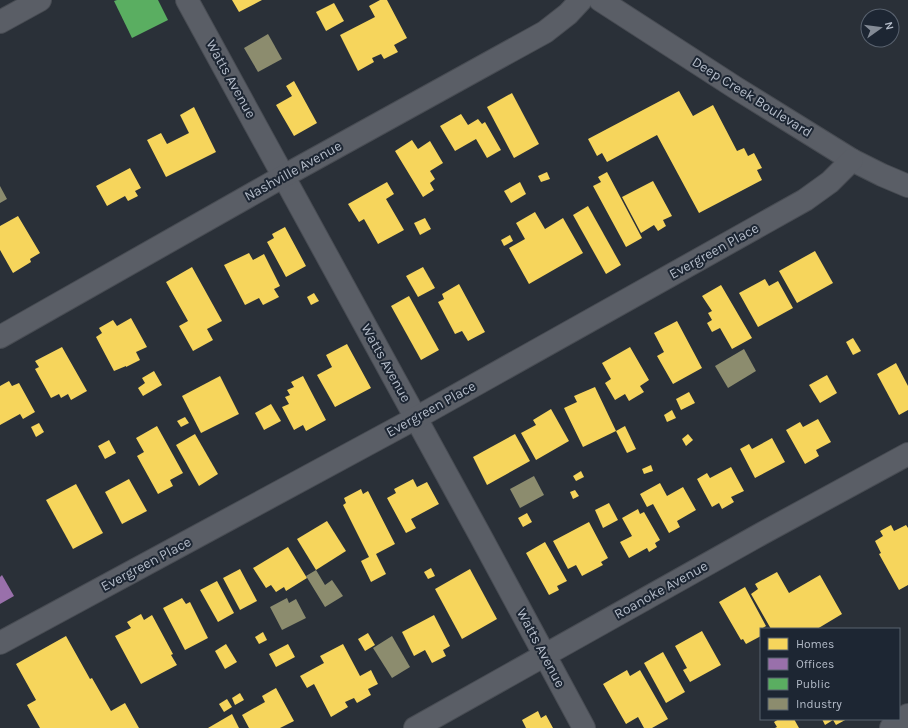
<svg xmlns="http://www.w3.org/2000/svg" width="908" height="728" font-family="Karla,sans-serif">
	<style>
		.homes { fill: #f6d55c }
		.offices { fill: #9970ab }
		.public { fill: #5aae61 }
		.industry { fill: #8c8c6e }
		.lines { fill: none; stroke-linecap: round; stroke-linejoin: round }
		.minor-casing { stroke: #484c53; stroke-width: 24 }
		.minor { stroke: #5a5e66; stroke-width: 22 }
		.labels { text-anchor: middle; dominant-baseline: central; stroke-width: 4; stroke-linejoin: round; paint-order: stroke }
		.street-label { font-size: 14px; fill: #b4bcc9; stroke: #1d2633 }
	</style>
	<rect width="100%" height="100%" fill="#2a3038"/>
	<g class="homes">
		<polygon points="232,0 262,0 239,12"/>
		<polygon points="380,0 387,0 407,38 394,45 398,52 384,59 381,54 372,58 374,62 358,71 340,35 375,17 369,6"/>
		<polygon points="334,3 344,21 326,31 316,12"/>
		<polygon points="294,81 317,123 294,136 276,105 292,96 286,86"/>
		<polygon points="679,91 693,116 713,105 737,151 744,148 748,156 754,153 762,168 757,170 762,180 699,213 657,135 607,162 602,153 597,156 588,139"/>
		<polygon points="512,93 539,144 514,158 487,107"/>
		<polygon points="194,107 216,152 166,177 147,140 161,133 167,144 189,133 180,115"/>
		<polygon points="461,114 468,125 478,119 482,124 485,122 501,150 487,158 476,139 455,151 440,126"/>
		<polygon points="412,140 418,149 430,141 443,163 430,171 435,179 430,183 434,190 423,197 395,151"/>
		<polygon points="130,168 141,188 135,191 138,196 128,201 125,196 107,206 96,186"/>
		<polygon points="547,172 550,179 541,182 538,176"/>
		<polygon points="607,172 642,238 626,247 593,186 601,182 598,177"/>
		<polygon points="653,181 672,216 663,220 666,226 658,231 654,225 641,233 622,197"/>
		<polygon points="387,182 394,194 386,199 404,230 378,244 364,219 359,222 348,204"/>
		<polygon points="520,182 526,194 511,203 504,191"/>
		<polygon points="588,206 621,265 606,274 573,215"/>
		<polygon points="535,212 545,229 563,218 583,253 529,284 509,248 525,239 516,223"/>
		<polygon points="18,216 40,253 30,259 31,262 13,273 0,250 0,226"/>
		<polygon points="425,218 431,229 420,235 414,223"/>
		<polygon points="285,227 306,266 286,277 267,242 274,238 272,234"/>
		<polygon points="510,235 513,241 504,246 501,240"/>
		<polygon points="815,251 833,283 797,303 779,271"/>
		<polygon points="249,253 253,260 264,254 280,286 274,289 279,297 263,305 259,298 245,305 224,265"/>
		<polygon points="192,267 222,321 207,329 213,340 193,351 179,326 188,321 166,282"/>
		<polygon points="423,267 435,288 418,297 406,276"/>
		<polygon points="765,279 769,286 778,281 793,308 758,327 739,293"/>
		<polygon points="459,284 485,332 468,341 462,331 455,334 438,302 444,299 442,294"/>
		<polygon points="721,285 752,338 732,349 720,328 712,332 707,323 712,320 708,313 712,311 702,296"/>
		<polygon points="314,293 319,301 311,305 307,297"/>
		<polygon points="409,296 439,350 421,360 391,306"/>
		<polygon points="131,318 147,347 136,352 140,360 126,367 126,366 114,371 96,337 102,333 99,328 113,320 117,326"/>
		<polygon points="677,321 702,368 673,384 657,356 664,352 654,333"/>
		<polygon points="853,338 861,351 853,355 846,342"/>
		<polygon points="347,344 371,388 335,407 317,375 332,367 326,355"/>
		<polygon points="62,347 87,391 71,400 68,394 61,398 59,394 51,398 35,369 39,367 35,361"/>
		<polygon points="630,347 649,380 640,386 644,392 629,401 625,394 615,400 605,383 611,379 602,363"/>
		<polygon points="896,363 908,386 908,410 899,415 877,374"/>
		<polygon points="154,371 162,385 143,396 138,388 145,383 142,378"/>
		<polygon points="827,375 837,393 820,403 809,385"/>
		<polygon points="220,376 239,414 201,433 182,396"/>
		<polygon points="303,376 326,420 306,431 303,425 294,430 282,407 289,404 285,397 290,395 287,390 294,387 291,382"/>
		<polygon points="9,381 12,386 19,383 35,412 23,419 20,414 0,425 0,386"/>
		<polygon points="595,387 616,431 583,447 564,408 577,402 574,396"/>
		<polygon points="689,392 695,403 681,410 676,399"/>
		<polygon points="271,404 281,421 264,430 255,413"/>
		<polygon points="551,409 569,441 536,460 521,433 536,425 533,420"/>
		<polygon points="672,410 676,418 667,422 664,415"/>
		<polygon points="185,417 189,423 181,427 177,421"/>
		<polygon points="818,419 831,442 816,450 819,456 805,464 786,430 800,422 803,427"/>
		<polygon points="39,423 44,432 36,437 31,427"/>
		<polygon points="157,426 183,473 170,480 173,486 158,494 137,456 144,452 136,438"/>
		<polygon points="625,426 636,449 627,453 616,431"/>
		<polygon points="195,434 218,474 199,486 176,445"/>
		<polygon points="515,434 530,461 487,485 473,457"/>
		<polygon points="688,434 693,440 686,446 682,439"/>
		<polygon points="772,438 785,462 755,478 740,449 749,444 752,449"/>
		<polygon points="109,440 116,453 105,459 98,446"/>
		<polygon points="651,465 653,471 644,474 642,469"/>
		<polygon points="731,467 744,491 731,497 734,502 722,509 719,503 712,507 697,479 707,473 710,478"/>
		<polygon points="581,471 584,477 576,481 573,476"/>
		<polygon points="129,479 147,511 122,524 105,492"/>
		<polygon points="413,479 417,487 427,482 439,504 411,519 416,528 406,533 387,498 396,493 394,489"/>
		<polygon points="660,483 667,496 683,487 696,510 677,521 680,527 669,533 653,504 647,507 640,494"/>
		<polygon points="76,484 103,533 73,549 46,500"/>
		<polygon points="361,489 363,494 368,491 395,544 376,554 386,574 371,582 361,561 369,557 343,505 346,503 344,498"/>
		<polygon points="575,490 579,496 573,499 570,492"/>
		<polygon points="609,503 618,520 603,528 595,510"/>
		<polygon points="638,509 640,514 644,512 660,540 655,543 657,547 649,552 647,548 629,558 620,542 632,536 622,518"/>
		<polygon points="527,513 532,522 523,527 518,518"/>
		<polygon points="327,521 346,551 316,570 297,539"/>
		<polygon points="589,522 608,558 601,562 603,565 582,576 576,565 568,569 553,541"/>
		<polygon points="891,525 894,531 906,525 908,528 908,585 899,590 879,554 881,553 875,541 883,536 880,531"/>
		<polygon points="545,542 567,581 557,586 559,590 549,595 526,553"/>
		<polygon points="288,547 307,578 286,591 284,587 276,592 271,585 266,588 253,568"/>
		<polygon points="431,568 435,576 428,579 424,572"/>
		<polygon points="240,569 257,601 240,610 223,578"/>
		<polygon points="470,569 497,619 462,639 435,589"/>
		<polygon points="777,572 789,593 820,575 842,614 817,629 771,629 751,594 758,589 755,584"/>
		<polygon points="217,581 234,613 218,622 200,590"/>
		<polygon points="745,587 766,626 761,629 761,636 746,644 743,639 741,640 719,602"/>
		<polygon points="182,598 186,604 190,602 208,638 185,650 163,608"/>
		<polygon points="141,614 144,620 152,615 173,654 171,655 177,665 141,684 115,636 131,628 127,622"/>
		<polygon points="434,615 450,646 443,650 446,656 432,663 425,650 414,656 402,632"/>
		<polygon points="702,631 721,665 690,682 683,670 687,668 675,646"/>
		<polygon points="263,632 267,640 259,644 255,637"/>
		<polygon points="368,633 375,645 365,651 358,639"/>
		<polygon points="66,636 90,679 92,678 111,711 125,703 139,728 40,728 27,705 36,700 16,664"/>
		<polygon points="226,644 237,662 225,669 215,651"/>
		<polygon points="288,644 295,657 276,667 269,654"/>
		<polygon points="343,644 360,676 371,670 378,684 368,689 371,695 357,703 354,698 345,702 348,707 331,717 314,684 307,688 300,676 324,663 320,656"/>
		<polygon points="663,652 685,692 666,703 644,663"/>
		<polygon points="627,670 630,676 640,670 668,719 652,728 644,728 638,717 626,724 603,684"/>
		<polygon points="276,688 294,721 280,728 249,728 242,715 265,702 262,696"/>
		<polygon points="240,693 244,700 235,705 232,698"/>
		<polygon points="227,699 232,707 224,712 219,704"/>
		<polygon points="538,711 541,718 546,715 553,728 526,728 522,720"/>
		<polygon points="232,714 239,728 208,728"/>
		<polygon points="779,719 794,719 799,728 775,728 777,727 774,722"/>
		<polygon points="822,719 847,719 836,725 833,720 825,725"/>
	</g>
	<polygon class="offices" points="2,575 14,596 0,604 0,577"/>
	<polygon class="public" points="117,0 158,0 168,20 132,38 114,1"/>
	<g class="industry">
		<polygon points="268,34 282,59 258,72 244,48"/>
		<polygon points="0,186 7,199 0,203"/>
		<polygon points="744,349 756,371 728,388 715,366"/>
		<polygon points="534,476 544,495 520,508 510,489"/>
		<polygon points="316,570 325,585 332,580 343,596 325,607 306,576"/>
		<polygon points="287,598 289,603 296,599 306,618 282,630 270,607"/>
		<polygon points="392,636 410,667 392,678 373,648"/>
	</g>
	<g class="lines">
		<g class="minor-casing">
			<g id="minor">
				<polyline points="187,0 481,537 584,728"/>
				<polyline points="600,0 736,88 852,160 882,175 908,186"/>
				<polyline points="0,22 40,0"/>
				<polyline points="0,337 284,176 545,32 568,14 581,0"/>
				<polyline points="0,643 416,418 805,200 830,182 852,160"/>
				<polyline points="415,728 761,534 908,454"/>
				<polyline points="891,728 901,719 908,715"/>
			</g>
		</g>
		<use href="#minor" class="minor"/>
	</g>
	<g class="labels">
		<g class="street-label">
			<text transform="translate(231 79) rotate(61)">Watts Avenue</text>
			<text transform="translate(752 97) rotate(32)">Deep Creek Boulevard</text>
			<text transform="translate(293 171) rotate(-29)">Nashville Avenue</text>
			<text transform="translate(714 251) rotate(-29)">Evergreen Place</text>
			<text transform="translate(386 363) rotate(61)">Watts Avenue</text>
			<text transform="translate(431 409) rotate(-29)">Evergreen Place</text>
			<text transform="translate(146 564) rotate(-28)">Evergreen Place</text>
			<text transform="translate(661 590) rotate(-29)">Roanoke Avenue</text>
			<text transform="translate(541 648) rotate(62)">Watts Avenue</text>
		</g>
	</g>
	<rect x="760" y="628" width="140" height="92" fill="#1d2633" stroke="#59626f"/>
	<rect x="768" y="638" width="20" height="12" fill="#f6d55c" stroke="#59626f"/>
	<text x="796" y="648" font-size="12" fill="#b4bcc9">Homes</text>
	<rect x="768" y="658" width="20" height="12" fill="#9970ab" stroke="#59626f"/>
	<text x="796" y="668" font-size="12" fill="#b4bcc9">Offices</text>
	<rect x="768" y="678" width="20" height="12" fill="#5aae61" stroke="#59626f"/>
	<text x="796" y="688" font-size="12" fill="#b4bcc9">Public</text>
	<rect x="768" y="698" width="20" height="12" fill="#8c8c6e" stroke="#59626f"/>
	<text x="796" y="708" font-size="12" fill="#b4bcc9">Industry</text>
	<g transform="translate(880 28) rotate(76)"><circle r="19" fill="#1d2633" stroke="#59626f"/>
	<path d="M0-3L7 15L0 10L-7 15Z" fill="#848b96"/>
	<text y="-6" font-size="11" font-weight="bold" text-anchor="middle" fill="#b4bcc9">N</text>
	</g>
</svg>
